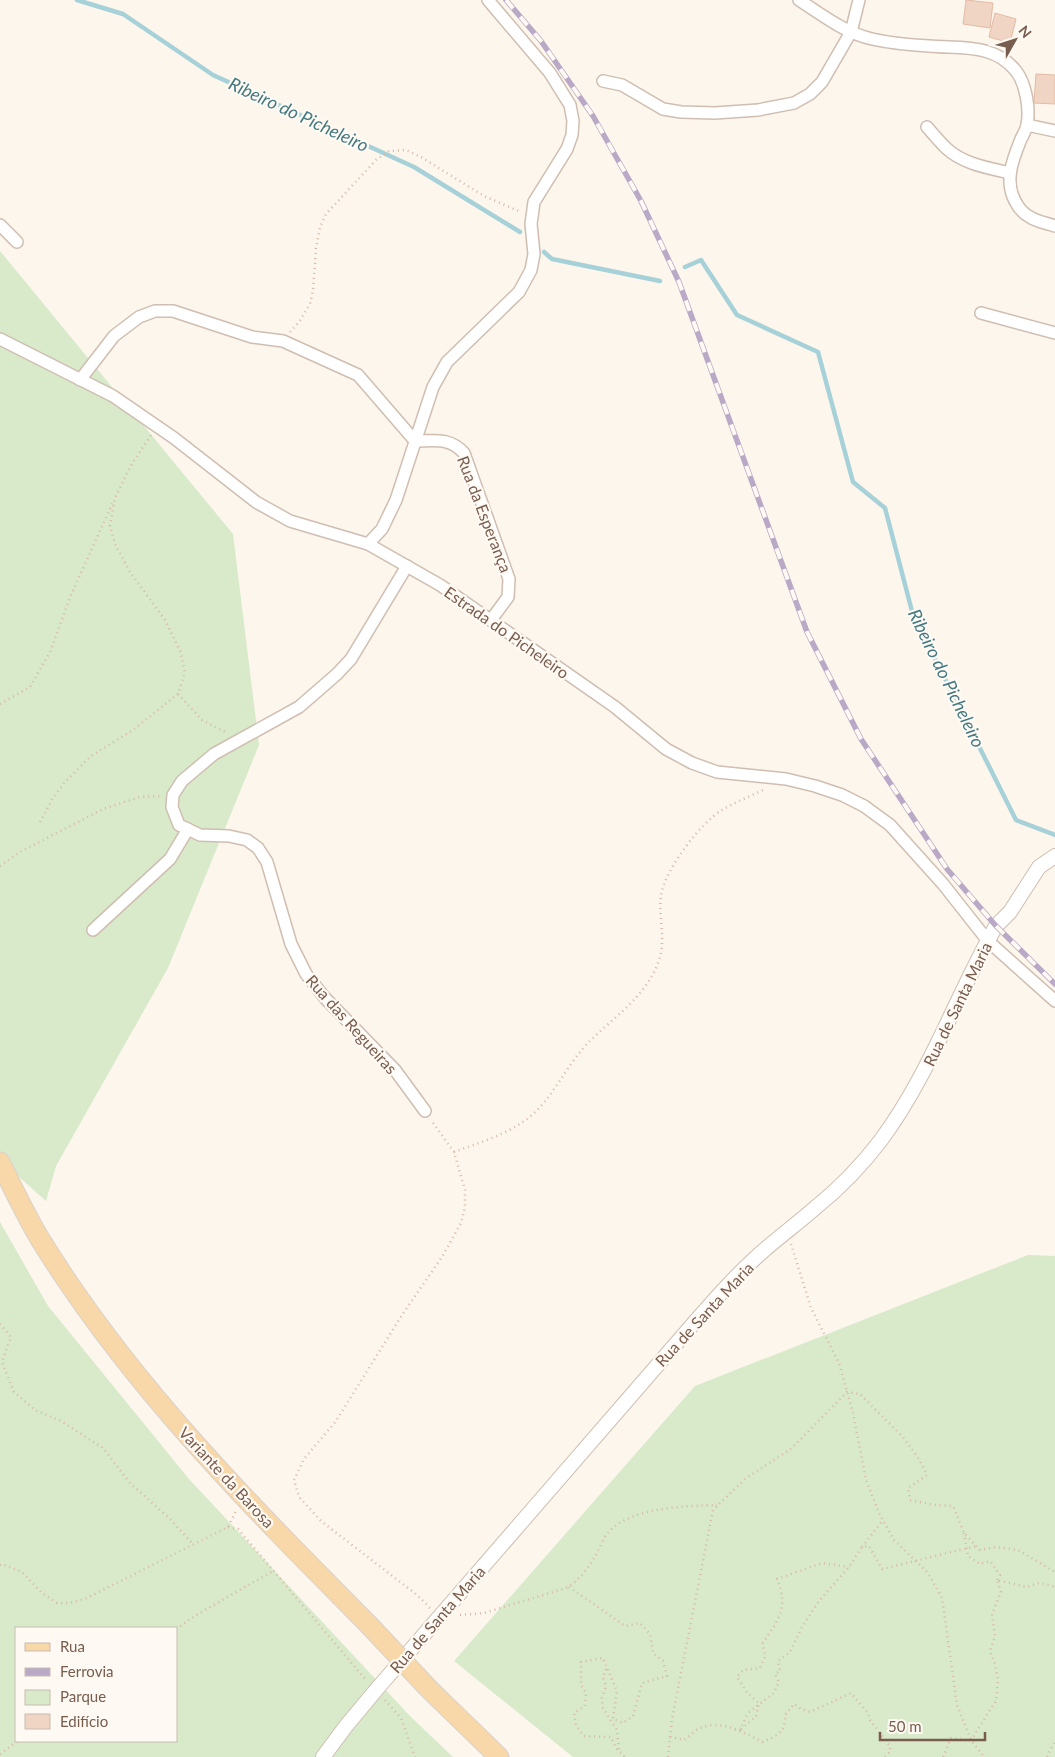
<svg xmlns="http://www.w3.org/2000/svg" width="1055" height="1757" font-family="Lato,sans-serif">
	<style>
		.green { fill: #d8eaca; fill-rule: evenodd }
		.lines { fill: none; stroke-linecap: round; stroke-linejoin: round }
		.stream { stroke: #a7d1d8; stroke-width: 4.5 }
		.building { fill: #f1d5c4; stroke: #e3bba5 }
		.minor-casing { stroke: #cfbeb1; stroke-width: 14 }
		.tertiary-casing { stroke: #cfbeb1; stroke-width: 16 }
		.primary-casing { stroke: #d9d1cd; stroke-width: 21 }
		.path { stroke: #d7b8a6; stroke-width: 2.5; stroke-dasharray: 1 4; stroke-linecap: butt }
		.minor { stroke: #fff; stroke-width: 11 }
		.tertiary { stroke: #fff; stroke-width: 14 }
		.primary { stroke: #f8d8a8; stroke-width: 19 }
		.rail-casing { stroke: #b9a9c7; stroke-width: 5.5 }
		.rail { stroke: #fefaf3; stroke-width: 4; stroke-dasharray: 11; stroke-linecap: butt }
		.primary-bridge-casing { stroke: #d9d1cd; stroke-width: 21; stroke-linecap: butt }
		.primary-bridge { stroke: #f8d8a8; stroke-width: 19 }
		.labels { text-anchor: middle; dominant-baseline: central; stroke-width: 4.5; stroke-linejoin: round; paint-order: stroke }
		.street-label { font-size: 16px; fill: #785c4e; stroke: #fefaf3 }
		.water-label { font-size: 18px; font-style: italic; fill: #457a83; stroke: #fefaf3 }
	</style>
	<rect width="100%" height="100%" fill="#fcf6ec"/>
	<g class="green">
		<polygon points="0,251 233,534 259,745 168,968 56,1166 46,1201 0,1160"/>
		<path d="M0,1222L48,1306L189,1479L410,1716L453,1757H0ZM16,1628H176V1741H16Z"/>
		<polygon points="1028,1255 1055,1256 1055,1757 573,1757 454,1661 695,1386"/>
	</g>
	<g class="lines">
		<g class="stream">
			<polyline points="77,0 123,14 213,75 414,167 520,232"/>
			<polyline points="544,252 552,259 660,281"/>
			<polyline points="685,267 701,260 737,315 818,352 853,482 885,508 913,615 1016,820 1055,835"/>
		</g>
	</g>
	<g class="building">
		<polygon points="966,0 993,3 990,28 963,24"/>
		<polygon points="995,13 1016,19 1010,43 989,37"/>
		<polygon points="1036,74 1055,75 1055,104 1034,103"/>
	</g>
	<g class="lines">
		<g class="minor-casing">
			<g id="minor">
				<path d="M799,0C822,15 845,33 872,39C890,43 910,45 929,46C960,49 994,43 1016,71C1026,84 1030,109 1027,125C1026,130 1023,135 1021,139C1013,159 1004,180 1015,201C1018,207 1024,214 1030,217C1037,222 1047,223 1055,226"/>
				<polyline points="603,81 622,85 663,109 681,112 715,113 758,110 794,103 810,94 822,82 851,32 859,0"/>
				<polyline points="1027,125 1055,131"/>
				<path d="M927,127C933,134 939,141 946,148C963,164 988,168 1010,173"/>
				<polyline points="0,225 17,242"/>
				<polyline points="981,313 1055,333"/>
				<polyline points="0,339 113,396 174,438 256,502 290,521 368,544 440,585 615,707 666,749 692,763 717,772 786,779 815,786 842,795 864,806 890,825 943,884 988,941 1055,1001"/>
				<path d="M80,380L114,336L139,317L155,311H173L252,337L283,341L358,375L415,441C435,441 449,437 464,453L509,579L508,597L491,620"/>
				<polyline points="368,544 382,529 396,500 433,387 447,362 519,292 531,270 534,254 531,224 534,202 567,149 572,135 573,121 570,105 550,73 488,0"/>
				<polyline points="407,566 351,659 337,674 299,707 214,754 182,781 173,795 172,807 179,825 200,835 229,836 247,840 258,848 267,862 291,944 306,974 325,998 395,1070 425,1111"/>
				<polyline points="93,930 170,859 188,829"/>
			</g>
		</g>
		<g class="tertiary-casing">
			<path id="tertiary" d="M323,1757L346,1726L376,1690L694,1323C716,1298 738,1273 762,1252C780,1236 798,1223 815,1208C840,1188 862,1165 881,1140C930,1074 956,996 996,926L1010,912L1039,867L1055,856"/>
		</g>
		<g class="primary-casing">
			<g id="primary">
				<path d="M0,1162C13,1188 25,1214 40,1239C129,1384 250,1505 369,1625"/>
				<polyline points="429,1689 499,1757"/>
			</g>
		</g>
		<g class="path">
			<polyline points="290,332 299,322 310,304 313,291 316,248 320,227 326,214 376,160 389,151 406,150 421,157 484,196 521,212"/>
			<polyline points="178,694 202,720 227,733"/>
			<polyline points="0,704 30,687 50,652 71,595 113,502"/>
			<polyline points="40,822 53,798 65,782 91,756 133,730 178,694 185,672 180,651 165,620 130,572 115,544 110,526 115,498 130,467 151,435"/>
			<polyline points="0,866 20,852 103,809 140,797 161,796"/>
			<path d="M454,1152C478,1143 506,1135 527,1119C552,1100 565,1068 586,1045C611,1019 645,998 658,963C667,941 658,917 661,895C665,870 700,823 722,810C735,802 749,797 763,790"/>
			<polyline points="791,1244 811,1308 839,1363 853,1413 866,1480 879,1513 894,1540 928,1573 942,1598 957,1705 971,1740 984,1757"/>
			<polyline points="0,1324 11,1337 2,1362 14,1392 35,1410 61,1421 103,1448 130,1483 169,1518 193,1544"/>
			<polyline points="228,1527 238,1529 366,1680"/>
			<polyline points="964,1533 968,1556 980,1564 990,1561 1000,1575 997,1580"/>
			<polyline points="862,1547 883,1520"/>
			<polyline points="0,1565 2,1564 22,1572 42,1593 57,1603 69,1603 85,1599 228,1527 236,1511"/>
			<polyline points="569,1587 625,1626 640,1623 650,1634 653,1653 663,1661 667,1676 642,1683 633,1716 623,1723 613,1719 617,1691 603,1658 581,1662 581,1685 586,1693 585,1706 574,1713 576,1725 584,1736 611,1737 616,1748 625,1757"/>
			<polyline points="430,1608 417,1595 321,1521 299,1497 294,1480 304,1459 336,1421 402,1315 442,1257 461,1223 465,1207 465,1190 454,1152 431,1120"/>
			<path d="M460,1615L484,1613L566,1588C583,1578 591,1564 600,1547C602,1543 604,1537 607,1534C628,1507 686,1506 717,1505"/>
			<polyline points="176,1629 198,1614 273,1571"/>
			<polyline points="606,1669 603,1677 606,1686 602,1698 603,1708 617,1730 619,1750"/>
			<polyline points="385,1700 401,1718 415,1757"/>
			<polyline points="735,1729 740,1730 748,1713 774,1693 779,1682 775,1674 780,1671 778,1661 790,1652 802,1627 819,1601 849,1567 862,1547 869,1546 882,1569 976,1546"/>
			<path d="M741,1729L756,1717L759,1703L748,1694L737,1677L743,1670L760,1668L765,1657L763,1643C779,1619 789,1607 777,1579L822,1563L849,1567"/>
			<path d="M670,1737L684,1740C689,1737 694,1731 700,1728C721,1719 744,1733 763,1742C777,1735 786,1733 785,1715L794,1704L801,1709L810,1712L851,1693L868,1713L870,1720L890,1746V1752L885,1757"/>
			<polyline points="0,1754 18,1741"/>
			<polyline points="668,1757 672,1719 713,1510 745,1479 792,1448 847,1392 860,1394 903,1437 919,1459 927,1475 908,1488 910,1500 934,1505 953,1506 964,1533 980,1550 996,1547 1018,1550 1055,1572"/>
			<polyline points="943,1757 951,1738 971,1740 996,1701 998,1680 995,1664 990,1651 995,1636 992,1614 1001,1592 997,1580 1027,1587 1039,1583 1053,1586 1055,1583"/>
			<polyline points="1047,1757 1055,1741"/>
		</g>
		<use href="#minor" class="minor"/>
		<use href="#tertiary" class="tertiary"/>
		<use href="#primary" class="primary"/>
		<g class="rail-casing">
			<polyline id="rail" points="506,0 541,41 593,116 641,201 679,282 807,632 861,739 947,869 996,926 1055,984"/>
		</g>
		<use href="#rail" class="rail"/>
		<g class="primary-bridge-casing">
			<polyline id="primary-bridge" points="369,1625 429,1689"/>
		</g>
		<use href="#primary-bridge" class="primary-bridge"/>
	</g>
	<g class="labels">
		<g class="street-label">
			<text transform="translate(485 514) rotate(69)">Rua da Esperança</text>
			<text transform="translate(507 632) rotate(35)">Estrada do Picheleiro</text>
			<text transform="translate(957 1004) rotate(-64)">Rua de Santa Maria</text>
			<text transform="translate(352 1024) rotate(48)">Rua das Regueiras</text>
			<text transform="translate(704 1314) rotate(-47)">Rua de Santa Maria</text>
			<text transform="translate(227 1477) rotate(47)">Variante da Barosa</text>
			<text transform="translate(437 1619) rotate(-49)">Rua de Santa Maria</text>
		</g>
		<g class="water-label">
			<text transform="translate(299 114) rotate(25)">Ribeiro do Picheleiro</text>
			<text transform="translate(947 678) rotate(64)">Ribeiro do Picheleiro</text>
		</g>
	</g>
	<rect x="15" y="1627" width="162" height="115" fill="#fefaf3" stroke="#c8bbb1"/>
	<rect x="25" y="1643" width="25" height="8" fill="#f8d8a8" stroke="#c8bbb1"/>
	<text x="60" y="1652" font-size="15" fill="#785c4e">Rua</text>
	<rect x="25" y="1668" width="25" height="8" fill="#b9a9c7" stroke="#c8bbb1"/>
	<text x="60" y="1677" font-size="15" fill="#785c4e">Ferrovia</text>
	<rect x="25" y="1690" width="25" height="15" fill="#d8eaca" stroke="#c8bbb1"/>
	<text x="60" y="1702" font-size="15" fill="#785c4e">Parque</text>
	<rect x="25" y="1714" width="25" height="15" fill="#f1d5c4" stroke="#c8bbb1"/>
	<text x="60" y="1727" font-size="15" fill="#785c4e">Edifício</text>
	<g transform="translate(1015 40) rotate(51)" stroke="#fefaf3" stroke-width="4" paint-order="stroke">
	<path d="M0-4L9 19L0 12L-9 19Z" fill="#785c4e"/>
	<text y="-8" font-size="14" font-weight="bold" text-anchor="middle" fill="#785c4e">N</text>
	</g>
	<path d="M880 1732v8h105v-8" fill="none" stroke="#785c4e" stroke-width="2.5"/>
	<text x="888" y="1732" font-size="15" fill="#785c4e" stroke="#fefaf3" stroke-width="4" paint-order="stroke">50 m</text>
</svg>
